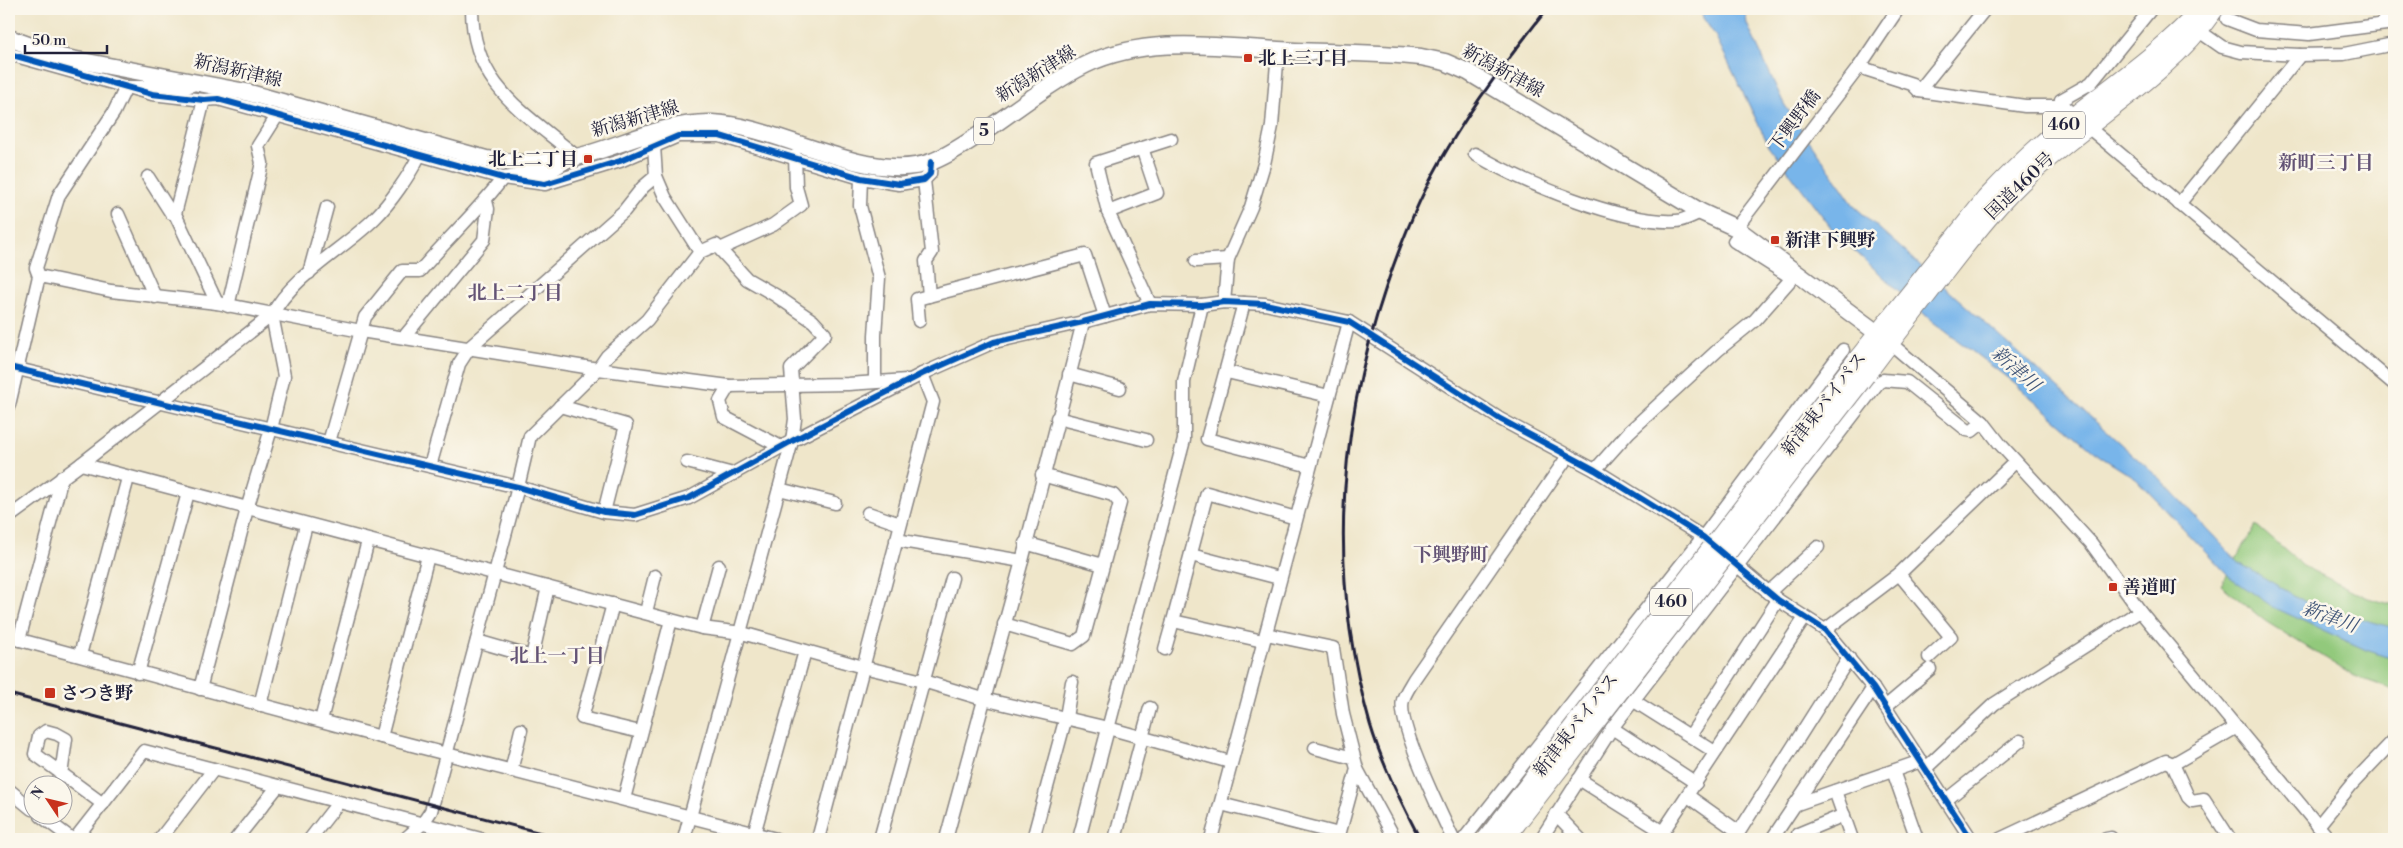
<svg xmlns="http://www.w3.org/2000/svg" width="2403" height="848" font-family="'Libre Bodoni','Noto Serif JP',serif">
	<style>
		.green { fill: #92c97b; stroke: #5a765b }
		.water { fill: #78b5ea; stroke: #4d6c92 }
		.lines { fill: none; stroke-linecap: round; stroke-linejoin: round }
		.minor-casing { stroke: #888482; stroke-width: 15 }
		.major-casing { stroke: #888482; stroke-width: 19 }
		.highway-casing { stroke: #888482; stroke-width: 21 }
		.minor { stroke: #fff; stroke-width: 12 }
		.major { stroke: #fff; stroke-width: 16 }
		.highway { stroke: #fff; stroke-width: 19 }
		.rail { stroke: #22223b; stroke-width: 3 }
		.highway-bridge-casing { stroke: #888482; stroke-width: 21; stroke-linecap: butt }
		.highway-bridge { stroke: #fff; stroke-width: 19 }
		.cycleway-casing { stroke: #fbf7ec; stroke-width: 9 }
		.cycleway { stroke: #0057b8; stroke-width: 6 }
		.poi-dot { fill: #c8321e; stroke: #fbf7ec; stroke-width: 2 }
		.labels { text-anchor: middle; dominant-baseline: central; stroke-width: 5; stroke-linejoin: round; paint-order: stroke }
		.shield { fill: #fbf7ec; stroke: #636270; stroke-width: 1 }
		.shield-label { font-size: 16px; font-weight: bold; fill: #22223b }
		.poi-label { font-size: 18px; font-weight: bold; fill: #22223b; stroke: #fbf7ec; text-anchor: start }
		.street-label { font-size: 18px; fill: #22223b; stroke: #fbf7ec }
		.neighbourhood-label { font-size: 19px; font-weight: bold; fill: #635375; stroke: #fbf7ec }
		.water-label { font-size: 19px; font-style: italic; fill: #405578; stroke: #fbf7ec }
	</style>
	<rect width="100%" height="100%" fill="#fbf7ec"/>
	<filter id="ink" filterUnits="userSpaceOnUse"><feTurbulence type="fractalNoise" baseFrequency=".02" numOctaves="2"/><feDisplacementMap in="SourceGraphic" scale="10" xChannelSelector="R" yChannelSelector="G"/><feConvolveMatrix kernelMatrix="1 2 1 2 8 2 1 2 1" color-interpolation-filters="sRGB"/></filter>
	<filter id="wash" filterUnits="userSpaceOnUse"><feTurbulence type="fractalNoise" baseFrequency=".0096" numOctaves="4" result="noise"/><feDisplacementMap in="SourceGraphic" scale="20" xChannelSelector="R" yChannelSelector="G"/><feGaussianBlur stdDeviation="1.12" result="paint"/><feColorMatrix in="noise" values="0 0 0 0 0 0 0 0 0 0 0 0 0 0 0 0 0 1.4 0 .05"/><feComposite in="paint" operator="in"/></filter>
	<g filter="url(#wash)">
		<rect width="100%" height="100%" fill="#efe6ca"/>
		<polygon class="green" points="2256,525 2303,566 2368,598 2394,605 2394,690 2352,675 2265,621 2221,585"/>
		<polygon class="water" points="1700,9 1745,9 1747,24 1784,104 1855,207 2160,479 2239,563 2309,604 2394,628 2394,659 2366,650 2273,607 2230,577 2136,479 2101,457 2009,379 1933,322 1836,234 1768,144 1715,35 1703,18"/>
	</g>
	<g filter="url(#ink)">
		<g class="lines">
			<g class="minor-casing">
				<g id="minor">
					<polyline points="2227,19 2256,30 2309,34 2394,23"/>
					<polyline points="2381,24 2393,9"/>
					<polyline points="2199,31 2222,47 2241,52 2300,55 2344,54 2394,44"/>
					<polyline points="9,54 152,94 204,100 218,99 503,178 545,184 620,161 678,136 720,136 861,178 899,184 924,180 930,174 931,162"/>
					<polyline points="1859,67 1912,84 1919,91 2025,106 2063,106 2394,384"/>
					<polyline points="1919,91 1985,9"/>
					<polyline points="204,100 175,214 217,303"/>
					<polyline points="2063,106 2061,100 2091,83 2151,9"/>
					<polyline points="647,147 654,146 656,176 665,197 700,252"/>
					<path d="M1475,154C1522,182 1621,224 1676,221C1684,221 1693,215 1701,212"/>
					<polyline points="148,177 171,213 175,214"/>
					<polyline points="861,178 860,206 879,278 875,335 875,382"/>
					<polyline points="924,180 932,252 926,261 929,296"/>
					<polyline points="2179,204 2300,55"/>
					<polyline points="1108,212 1157,193 1142,148"/>
					<polyline points="118,214 155,297"/>
					<polyline points="1736,228 1859,67 1898,9"/>
					<polyline points="720,249 773,225 801,205 796,187 795,156"/>
					<polyline points="1196,261 1228,259"/>
					<polyline points="309,273 327,207"/>
					<polyline points="39,276 111,291 217,303 361,331 598,369 729,386 848,384 907,380"/>
					<polyline points="1224,302 1228,259 1251,207 1264,164 1272,126 1278,50"/>
					<polyline points="1244,303 1207,439 1310,466"/>
					<polyline points="1150,304 1108,212 1096,163 1171,139"/>
					<polyline points="228,306 262,163 258,146 277,116"/>
					<polyline points="919,321 917,299 1085,255 1105,316"/>
					<polyline points="404,337 484,240 488,209 486,201"/>
					<polyline points="1889,342 1983,422 2000,444 2091,543 2140,611 2329,839"/>
					<polyline points="9,367 518,487 604,512 635,515 689,498 792,441 922,374 994,342 1083,322 1150,304 1202,305 1224,302 1265,304 1349,322 1500,419 1595,470 1703,537 1778,600 1825,630 1873,688 1971,839"/>
					<polyline points="1227,372 1329,396"/>
					<polyline points="1069,374 1120,388"/>
					<polyline points="729,386 720,401 724,417 781,447"/>
					<polyline points="9,405 39,276 36,268 59,195 114,112 126,87 186,87 192,85"/>
					<polyline points="560,406 626,425 604,512"/>
					<polyline points="1057,418 1146,440"/>
					<path d="M329,442L365,317L402,271H420C447,239 478,211 503,178L551,171L576,156C524,112 472,85 472,9"/>
					<polyline points="687,462 733,474"/>
					<polyline points="81,464 671,620 702,628 742,633 863,667 923,681 983,699 1108,728 1230,762"/>
					<polyline points="430,466 459,364 470,347 624,211 643,187 656,176"/>
					<polyline points="1595,470 1629,432 1718,350 1755,320 1792,278 1734,241 1741,232"/>
					<polyline points="779,489 835,503"/>
					<polyline points="868,513 900,524"/>
					<path d="M9,517L81,464L272,315C292,276 344,249 375,218C390,203 409,176 419,156"/>
					<polyline points="896,540 1022,561"/>
					<polyline points="1025,543 1103,565"/>
					<polyline points="1191,555 1279,578"/>
					<polyline points="1899,574 1951,637 1929,657"/>
					<polyline points="1768,593 1818,547"/>
					<polyline points="613,604 582,718 640,732"/>
					<polyline points="646,612 655,576"/>
					<polyline points="1004,624 1073,644 1084,636 1120,503 1113,495 1042,475"/>
					<polyline points="702,628 719,566"/>
					<polyline points="1825,630 1899,574 2015,462"/>
					<polyline points="1266,634 1333,648 1343,714 1357,769 1338,839"/>
					<polyline points="9,637 381,737 776,839"/>
					<polyline points="19,640 62,477"/>
					<polyline points="477,641 532,657 548,587"/>
					<polyline points="1263,641 1173,621 1207,493 1296,518"/>
					<polyline points="1165,649 1173,621"/>
					<polyline points="80,655 128,478"/>
					<polyline points="138,673 188,493"/>
					<polyline points="200,689 247,509 271,429 284,376 272,315"/>
					<polyline points="1634,701 1715,752"/>
					<polyline points="260,705 306,525"/>
					<polyline points="1885,707 1930,669"/>
					<polyline points="321,720 368,541"/>
					<polyline points="1612,728 1696,783"/>
					<polyline points="1690,736 1778,600"/>
					<polyline points="381,737 428,556"/>
					<polyline points="1315,748 1353,758"/>
					<polyline points="2173,764 2188,797 2192,801 2204,799 2230,839"/>
					<polyline points="1926,768 1994,704 2140,611"/>
					<polyline points="1357,769 1395,839"/>
					<polyline points="511,771 521,730"/>
					<polyline points="1893,771 1917,839"/>
					<polyline points="61,775 66,739 57,734 46,731 39,736 35,754 103,804"/>
					<polyline points="1579,779 1663,832"/>
					<polyline points="9,790 32,809"/>
					<polyline points="1835,791 1852,839"/>
					<polyline points="1688,796 1739,832 1849,658"/>
					<polyline points="624,799 671,620"/>
					<polyline points="1946,800 2020,741"/>
					<polyline points="1221,804 1339,834"/>
					<polyline points="1794,805 1921,761"/>
					<polyline points="1556,814 1580,839"/>
					<polyline points="41,816 72,839"/>
					<polyline points="2318,826 2352,784 2394,740"/>
					<polyline points="754,834 805,651"/>
					<polyline points="1798,834 1844,815"/>
					<polyline points="75,839 144,751 481,839"/>
					<polyline points="160,839 214,769"/>
					<polyline points="236,839 278,786"/>
					<polyline points="310,839 338,803"/>
					<polyline points="405,839 423,823 431,811 518,487 530,436 598,369 607,356 647,320 700,252 716,245 747,279 775,295 813,321 825,334 791,369 795,419 792,441 684,839"/>
					<polyline points="818,839 933,402 922,374"/>
					<polyline points="880,839 952,578"/>
					<polyline points="946,839 1022,561 1083,322"/>
					<polyline points="1033,839 1066,717 1072,682"/>
					<polyline points="1079,839 1184,440 1184,382 1202,305"/>
					<polyline points="1115,839 1150,708"/>
					<polyline points="1211,839 1349,322"/>
					<path d="M1453,839C1442,816 1396,721 1403,700C1405,693 1410,686 1414,679L1568,456"/>
					<polyline points="1464,839 1703,537 1843,350"/>
					<polyline points="1541,839 1612,728 1878,383 1883,380 1907,382 1967,430 1972,431 1983,422"/>
					<polyline points="1658,839 1804,619"/>
					<polyline points="1772,839 1873,688"/>
					<polyline points="2000,839 2166,761 2173,764 2237,727"/>
					<polyline points="2106,839 2111,838"/>
				</g>
			</g>
			<g class="major-casing">
				<path id="major" d="M9,38L61,57L246,92L486,159C499,160 513,163 525,163C539,164 575,158 588,154C629,142 669,122 712,123C778,125 868,185 931,162C950,155 966,143 982,133C1016,110 1049,83 1085,65C1146,36 1213,46 1278,50C1326,53 1373,52 1421,57L1445,62L1468,72L1701,212L1736,228L1888,341"/>
			</g>
			<g class="highway-casing">
				<g id="highway">
					<path d="M1854,364L1986,199C2014,169 2044,141 2076,115C2119,81 2164,50 2202,9"/>
					<path d="M1866,374C1891,340 1917,308 1942,275C1970,239 1998,202 2032,172C2092,117 2168,76 2214,9"/>
				</g>
			</g>
			<use href="#minor" class="minor"/>
			<use href="#major" class="major"/>
			<use href="#highway" class="highway"/>
			<g class="rail">
				<polyline points="9,694 564,839"/>
				<path d="M1420,839C1401,802 1382,764 1370,724C1328,577 1337,432 1386,287C1402,239 1422,191 1448,148C1477,98 1512,54 1547,9"/>
			</g>
			<g class="highway-bridge-casing">
				<g id="highway-bridge">
					<polyline points="1487,839 1854,364"/>
					<polyline points="1504,839 1866,374"/>
				</g>
			</g>
			<use href="#highway-bridge" class="highway-bridge"/>
			<g class="cycleway-casing">
				<g id="cycleway">
					<polyline points="9,54 152,94 204,100 218,99 503,178 545,184 620,161 678,136 720,136 861,178 899,184 924,180 930,174 931,162"/>
					<polyline points="9,367 518,487 604,512 635,515 689,498 792,441 922,374 994,342 1083,322 1150,304 1202,305 1224,302 1265,304 1349,322 1500,419 1595,470 1703,537 1778,600 1825,630 1873,688 1971,839"/>
				</g>
			</g>
			<use href="#cycleway" class="cycleway"/>
		</g>
	</g>
	<g class="poi-dot">
		<rect x="1243" y="53" width="10" height="10" rx="2.5"/>
		<rect x="583" y="154" width="10" height="10" rx="2.5"/>
		<rect x="1770" y="235" width="10" height="10" rx="2.5"/>
		<rect x="2108" y="582" width="10" height="10" rx="2.5"/>
		<rect x="44" y="687" width="12" height="12" rx="2.5"/>
	</g>
	<g class="labels">
		<g class="shield">
			<rect x="2043" y="111.5" width="42" height="27" rx="4"/>
			<rect x="974" y="117.5" width="20" height="27" rx="4"/>
			<rect x="1650" y="588.5" width="42" height="27" rx="4"/>
		</g>
		<g class="shield-label">
			<text x="2064" y="125">460</text>
			<text x="984" y="131">5</text>
			<text x="1671" y="602">460</text>
		</g>
		<g class="poi-label">
			<text x="1258" y="58">北上三丁目</text>
			<text x="578" y="159" text-anchor="end">北上二丁目</text>
			<text x="1785" y="240">新津下興野</text>
			<text x="2123" y="587">善道町</text>
			<text x="61" y="693">さつき野</text>
		</g>
		<g class="street-label">
			<text transform="translate(238 71) rotate(13)">新潟新津線</text>
			<text transform="translate(1503 71) rotate(29)">新潟新津線</text>
			<text transform="translate(1036 74) rotate(-32)">新潟新津線</text>
			<text transform="translate(635 119) rotate(-16)">新潟新津線</text>
			<text transform="translate(1795 121) rotate(-53)">下興野橋</text>
			<text transform="translate(2020 186) rotate(-44)">国道460号</text>
			<text transform="translate(1824 404) rotate(-52)">新津東バイパス</text>
			<text transform="translate(1576 725) rotate(-52)">新津東バイパス</text>
		</g>
		<g class="neighbourhood-label">
			<text x="2326" y="163">新町三丁目</text>
			<text x="515" y="293">北上二丁目</text>
			<text x="1451" y="555">下興野町</text>
			<text x="557" y="656">北上一丁目</text>
		</g>
		<g class="water-label">
			<text transform="translate(2016 369) rotate(42)">新津川</text>
			<text transform="translate(2330 617) rotate(20)">新津川</text>
		</g>
	</g>
	<rect width="2403" height="848" fill="none" stroke="#fbf7ec" stroke-width="30"/>
	<g transform="translate(48 800) rotate(305)"><circle r="24" fill="#fbf7ec" stroke="#a4a2a5"/>
	<path d="M0-4L9 19L0 12L-9 19Z" fill="#c8321e"/>
	<text y="-8" font-size="14" font-weight="bold" text-anchor="middle" fill="#22223b">N</text>
	</g>
	<path d="M25 45v8h82v-8" fill="none" stroke="#22223b" stroke-width="2.5"/>
	<text x="32" y="45" font-size="15" fill="#22223b" stroke="#fbf7ec" stroke-width="4" paint-order="stroke">50 m</text>
</svg>
